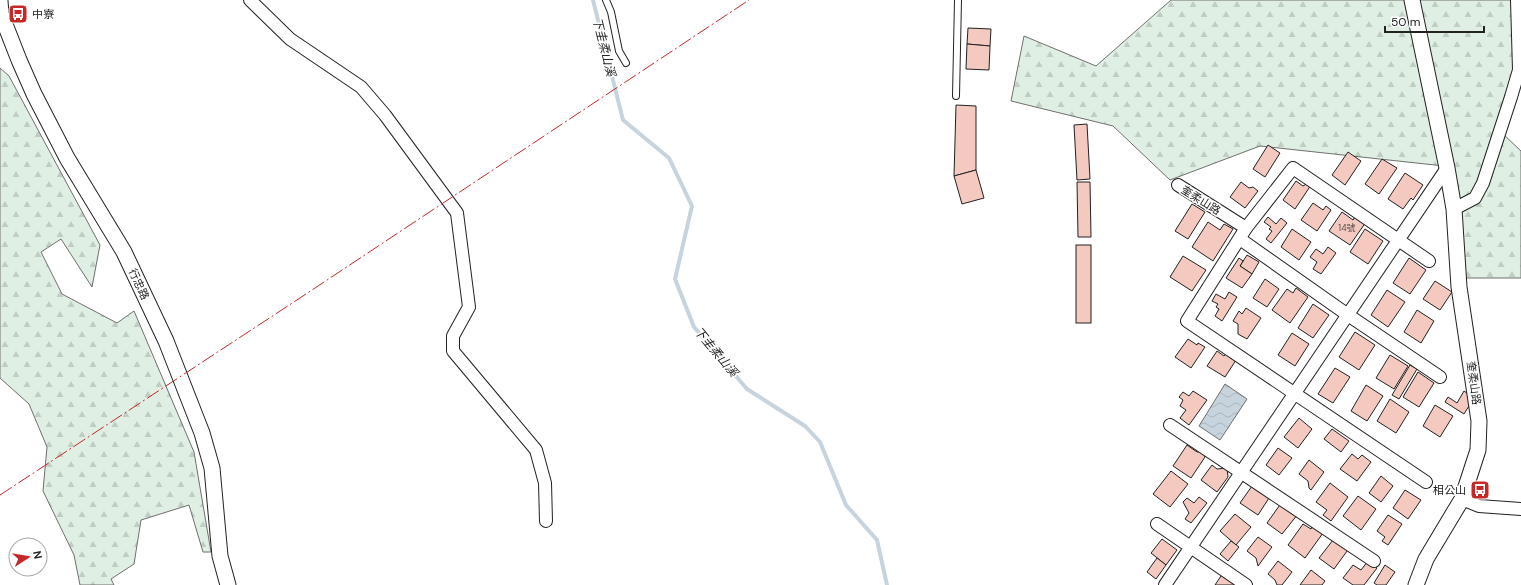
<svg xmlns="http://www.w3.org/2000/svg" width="1521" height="585" font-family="'DM Sans','Noto Sans TC',sans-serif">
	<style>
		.forest { fill: url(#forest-firs); stroke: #6f6f6f }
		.water { fill: url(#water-waves); stroke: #6f6f6f }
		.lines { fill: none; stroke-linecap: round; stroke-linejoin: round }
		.stream { stroke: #c7d3dd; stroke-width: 4 }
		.building { fill: #f3c9c0; stroke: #222 }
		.service-casing { stroke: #222; stroke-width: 8 }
		.minor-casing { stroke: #222; stroke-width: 14 }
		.tertiary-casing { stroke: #222; stroke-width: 17 }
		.service { stroke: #fff; stroke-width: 6 }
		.minor { stroke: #fff; stroke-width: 12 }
		.tertiary { stroke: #fff; stroke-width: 15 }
		.power { stroke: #c62828; stroke-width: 1; stroke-dasharray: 14 3 2 3; stroke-linecap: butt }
		.labels { text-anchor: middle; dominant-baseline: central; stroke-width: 3; stroke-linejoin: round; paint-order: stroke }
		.number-label { font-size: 9px; fill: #564c4a }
		.poi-label { font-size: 11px; fill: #222; stroke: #fff; text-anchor: start }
		.street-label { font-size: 11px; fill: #222; stroke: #fff }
		.water-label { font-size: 12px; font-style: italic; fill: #222; stroke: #fff }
	</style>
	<defs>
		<pattern id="forest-firs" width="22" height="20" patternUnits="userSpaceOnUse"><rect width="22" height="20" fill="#e0efe3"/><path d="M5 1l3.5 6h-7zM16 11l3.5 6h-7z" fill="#c0cdc2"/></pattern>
		<pattern id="water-waves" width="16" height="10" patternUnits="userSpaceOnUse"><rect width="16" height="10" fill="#c7d3dd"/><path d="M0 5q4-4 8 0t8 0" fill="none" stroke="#abb5bd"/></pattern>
	</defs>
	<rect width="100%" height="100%" fill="#fff"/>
	<g class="forest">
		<polygon points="1171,0 1521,0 1521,55 1502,133 1521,151 1521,278 1453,278 1444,166 1260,146 1170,180 1113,126 1011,101 1024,36 1096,66"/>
		<polygon points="0,68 9,76 100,245 92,287 61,239 41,252 62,294 117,323 134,311 194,452 211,552 203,552 189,505 141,520 134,564 111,579 114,585 80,585 74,555 43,491 47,447 29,404 0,378"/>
	</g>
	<polygon class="water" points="1225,384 1247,399 1220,440 1199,426"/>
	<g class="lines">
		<polyline class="stream" points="593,0 623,120 669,158 692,206 675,279 694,327 747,389 805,426 820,442 846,505 877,540 887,585"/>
	</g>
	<g class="building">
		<polygon points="968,28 991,29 990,46 967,44"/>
		<polygon points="967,44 990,46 989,70 966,69"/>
		<polygon points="956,105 976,106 976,170 954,176"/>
		<polygon points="1087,124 1090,179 1077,180 1074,125"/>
		<polygon points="1268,145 1280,153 1265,177 1253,169"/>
		<polygon points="1348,152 1361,161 1345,185 1332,175"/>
		<polygon points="1382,159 1397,168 1379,194 1365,184"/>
		<polygon points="976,170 984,198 962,204 954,176"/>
		<polygon points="1405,173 1423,185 1413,200 1411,198 1403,209 1388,199"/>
		<polygon points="1296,181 1303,186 1308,183 1311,185 1295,209 1283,200"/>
		<polygon points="1077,182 1090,182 1091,237 1078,237"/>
		<polygon points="1241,182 1249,188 1253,187 1258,191 1245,208 1230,197"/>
		<polygon points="1313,203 1323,210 1326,206 1331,210 1317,231 1301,220"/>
		<polygon points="1192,204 1205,212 1188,239 1175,231"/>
		<polygon points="1342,212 1353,220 1356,215 1366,222 1350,245 1329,231"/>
		<polygon points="1268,217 1276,224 1281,218 1287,223 1271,243 1266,239 1272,231 1269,229 1271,227 1264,222"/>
		<polygon points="1208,222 1220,230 1224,224 1233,229 1213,261 1192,247"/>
		<polygon points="1292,229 1311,242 1299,260 1281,247"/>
		<polygon points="1365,229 1383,241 1368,264 1350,252"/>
		<rect x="1076" y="245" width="15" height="78"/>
		<polygon points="1328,247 1336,253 1321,274 1313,269 1317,262 1310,257 1316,249 1323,254"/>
		<polygon points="1247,255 1259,262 1252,274 1240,266"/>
		<polygon points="1183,256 1206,270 1192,291 1170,277"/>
		<polygon points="1239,258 1243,261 1240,266 1252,274 1242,288 1226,278"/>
		<polygon points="1409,258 1426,270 1410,294 1393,283"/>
		<polygon points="1265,279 1279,289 1267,307 1253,298"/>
		<polygon points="1435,281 1452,292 1440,310 1423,299"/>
		<polygon points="1296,288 1308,297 1290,323 1272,310 1287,289 1293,293"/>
		<polygon points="1387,290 1405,302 1388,327 1371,315"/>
		<polygon points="1229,292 1237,297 1222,321 1215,316 1219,309 1216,307 1218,304 1212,301 1216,294 1225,299"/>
		<polygon points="1313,304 1329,315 1313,338 1298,328"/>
		<polygon points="1246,308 1261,318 1247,339 1238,334 1238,324 1233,321 1239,311 1242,314"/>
		<polygon points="1417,310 1434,321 1421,343 1404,332"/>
		<polygon points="1355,332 1375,345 1359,370 1339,357"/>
		<polygon points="1292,333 1309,344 1295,366 1278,355"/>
		<polygon points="1188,339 1197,345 1198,343 1205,347 1191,368 1175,357"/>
		<polygon points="1217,351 1224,356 1226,354 1236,360 1225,377 1207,366"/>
		<polygon points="1390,355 1408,366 1394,389 1376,378"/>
		<polygon points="1410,365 1417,369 1399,399 1392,395"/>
		<polygon points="1335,368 1350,377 1333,403 1318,394"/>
		<polygon points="1418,372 1434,383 1419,407 1403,397"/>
		<polygon points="1366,385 1383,396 1367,421 1351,411"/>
		<polygon points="1193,391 1207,400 1189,425 1180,418 1186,410 1180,406 1183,400 1179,397 1183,392 1189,396"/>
		<polygon points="1464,391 1474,398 1464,414 1445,402 1448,397 1457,403"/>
		<polygon points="1390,399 1409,412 1396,433 1377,421"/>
		<polygon points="1435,405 1453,416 1440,437 1423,426"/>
		<polygon points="1299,418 1312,429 1298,448 1284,437"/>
		<polygon points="1332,429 1349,441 1341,452 1324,439"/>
		<polygon points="1187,445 1197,452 1203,451 1205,457 1191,478 1173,466"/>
		<polygon points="1278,448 1292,458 1279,475 1266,465"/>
		<polygon points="1352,454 1358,459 1362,455 1371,462 1357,481 1340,469"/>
		<polygon points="1309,460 1324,472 1311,490 1309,488 1308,481 1299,474"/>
		<polygon points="1212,465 1217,469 1227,468 1228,477 1217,492 1201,480"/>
		<polygon points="1171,471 1188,484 1170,507 1153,494"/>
		<polygon points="1381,476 1393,486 1381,502 1369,493"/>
		<polygon points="1330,483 1348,497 1331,521 1323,515 1327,510 1316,502"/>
		<polygon points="1252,486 1269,498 1258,515 1240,503"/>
		<polygon points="1405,490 1421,500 1408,519 1393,508"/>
		<polygon points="1358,496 1376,509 1361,530 1343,516"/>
		<polygon points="1199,497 1207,503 1191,523 1185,519 1189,513 1183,502 1187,498 1194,503"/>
		<polygon points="1282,502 1298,514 1282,534 1267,523"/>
		<polygon points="1235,514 1251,527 1236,545 1220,531"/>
		<polygon points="1388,515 1402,524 1388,545 1382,541 1385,537 1377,531"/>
		<polygon points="1303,524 1311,529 1313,525 1323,533 1305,558 1288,545"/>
		<polygon points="1258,537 1272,547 1258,566 1256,558 1247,551"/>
		<polygon points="1162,539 1177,550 1166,565 1151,553"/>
		<polygon points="1333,540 1350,547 1334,569 1319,558"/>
		<polygon points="1231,541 1239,547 1228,561 1220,554"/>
		<polygon points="1157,558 1166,565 1156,579 1147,572"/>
		<polygon points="1278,561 1292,572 1282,585 1277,585 1275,580 1268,574"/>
		<polygon points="1368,561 1377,568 1364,585 1353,585 1343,578 1353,565 1361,570"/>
		<polygon points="1385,565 1395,572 1386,585 1377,585 1374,583"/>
		<polygon points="1311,570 1325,581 1322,585 1300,585"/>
		<polygon points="1223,573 1236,585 1215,585"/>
	</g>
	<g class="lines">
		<g class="service-casing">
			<g id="service">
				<polyline points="606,0 611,12 619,51 626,63"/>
				<polyline points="956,96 958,0"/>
			</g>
		</g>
		<g class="minor-casing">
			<g id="minor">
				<polyline points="250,0 290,39 361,87 385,115 457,213 469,307 453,336 453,351 536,450 545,483 546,521"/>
				<polyline points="1178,185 1246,228"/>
				<polyline points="1454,209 1475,198 1483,183 1511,97 1519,70 1517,0"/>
				<polyline points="1240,239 1348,315 1440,377"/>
				<polyline points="1170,425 1374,561"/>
				<polyline points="1426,482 1187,321 1246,228 1293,168 1429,261"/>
				<polyline points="1462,499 1479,506 1521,509"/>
				<polyline points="1157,524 1246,585"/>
				<polyline points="1165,585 1447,168"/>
			</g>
		</g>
		<g class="tertiary-casing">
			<g id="tertiary">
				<polyline points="1412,0 1447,168 1454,209 1459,287 1479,421 1478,450 1462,499 1426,559 1416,585"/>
				<polyline points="0,1 1,14 19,60 34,94 67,158 124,252 166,341 202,433 212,468 220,556 228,585"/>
			</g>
		</g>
		<use href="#service" class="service"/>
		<use href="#minor" class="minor"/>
		<use href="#tertiary" class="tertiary"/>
		<polyline class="power" points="0,495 306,294 749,0"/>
	</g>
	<defs>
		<g id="bus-square" transform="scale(1)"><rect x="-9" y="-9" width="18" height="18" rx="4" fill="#c62828" stroke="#fff"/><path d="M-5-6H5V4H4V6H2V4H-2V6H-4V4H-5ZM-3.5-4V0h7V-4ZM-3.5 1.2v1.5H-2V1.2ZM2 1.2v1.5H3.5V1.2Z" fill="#fff"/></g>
	</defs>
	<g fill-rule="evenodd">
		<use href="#bus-square" x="18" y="14"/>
		<use href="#bus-square" x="1480" y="490"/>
	</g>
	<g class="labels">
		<g class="number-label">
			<text x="1347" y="228">14號</text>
		</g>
		<g class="poi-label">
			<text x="32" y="14">中寮</text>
			<text x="1466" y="490" text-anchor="end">相公山</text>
		</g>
		<g class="street-label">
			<text transform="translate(1201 200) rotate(32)">奎柔山路</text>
			<text transform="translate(139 284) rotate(65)">行忠路</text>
			<text transform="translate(1474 383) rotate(82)">奎柔山路</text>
		</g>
		<g class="water-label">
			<text transform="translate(604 47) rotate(76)">下圭柔山溪</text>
			<text transform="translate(716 352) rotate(50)">下圭柔山溪</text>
		</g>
	</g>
	<g transform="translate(28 557) rotate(78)"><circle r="19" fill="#ffffff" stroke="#a7a7a7"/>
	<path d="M0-3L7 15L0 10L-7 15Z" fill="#c62828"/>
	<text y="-6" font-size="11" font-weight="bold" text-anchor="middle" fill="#222222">N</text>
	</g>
	<path d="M1385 26v6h99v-6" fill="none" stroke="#222222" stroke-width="2"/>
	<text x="1391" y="26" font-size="12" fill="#222222" stroke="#ffffff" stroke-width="3" paint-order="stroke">50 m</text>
</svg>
